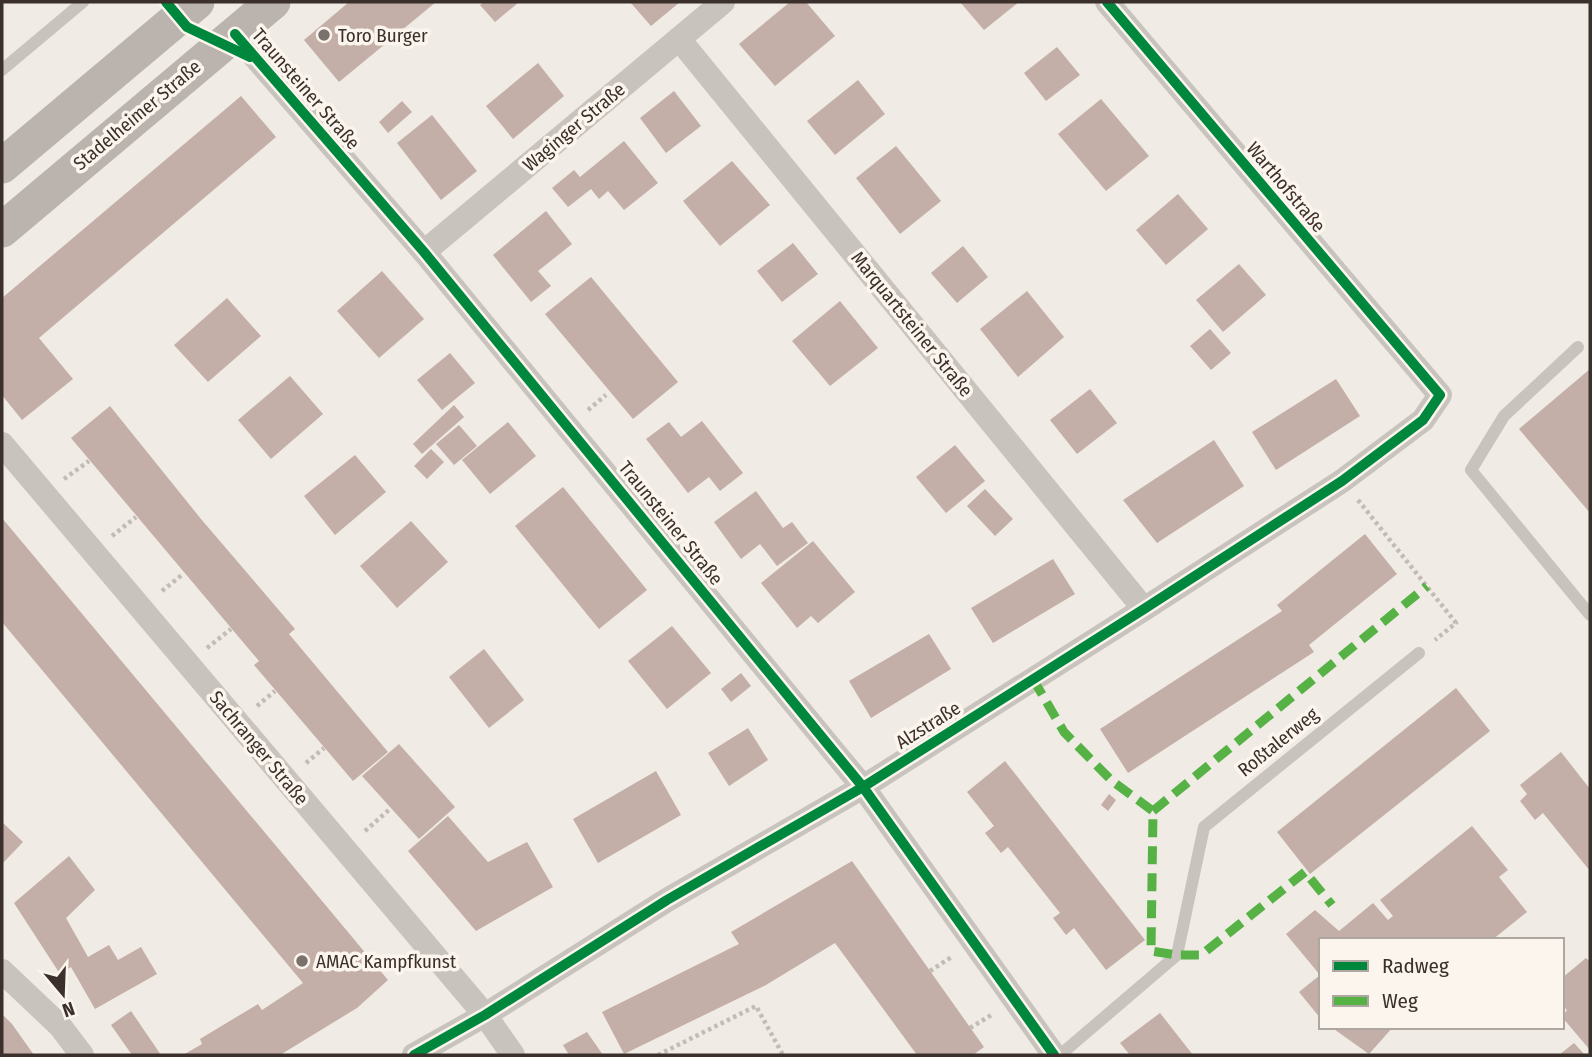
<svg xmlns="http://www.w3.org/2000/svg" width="1592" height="1057" font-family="'Fira Sans Condensed',sans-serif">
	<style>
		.building { fill: #c3afa7 }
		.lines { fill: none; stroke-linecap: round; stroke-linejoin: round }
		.path { stroke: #c2bbb6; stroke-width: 4.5; stroke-dasharray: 3.5 3.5; stroke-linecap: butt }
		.service { stroke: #c9c3be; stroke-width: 12 }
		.minor { stroke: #c9c3be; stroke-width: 24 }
		.secondary { stroke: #bab3ae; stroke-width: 35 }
		.quiet { stroke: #57b246; stroke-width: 9; stroke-dasharray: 18 9; stroke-linecap: butt }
		.cycleway-casing { stroke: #fbf5ee; stroke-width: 15 }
		.cycleway { stroke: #00873e; stroke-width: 10 }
		.poi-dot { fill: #7a716c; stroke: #fbf5ee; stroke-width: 2.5 }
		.labels { text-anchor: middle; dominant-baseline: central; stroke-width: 7; stroke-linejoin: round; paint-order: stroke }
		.poi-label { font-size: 19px; fill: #3b302b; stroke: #fbf5ee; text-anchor: start }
		.street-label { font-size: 19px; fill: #3b302b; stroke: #fbf5ee }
	</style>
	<rect width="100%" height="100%" fill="#f0ebe5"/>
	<g class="building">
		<polygon points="349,2 436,2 339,82 304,40"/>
		<polygon points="484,2 519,2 495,22 480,5"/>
		<polygon points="630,2 680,2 651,26"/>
		<polygon points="790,2 806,2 835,36 775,86 739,44"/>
		<polygon points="960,2 1019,2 984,30"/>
		<polygon points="1057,47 1080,75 1046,101 1024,73"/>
		<polygon points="538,63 564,96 513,139 486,106"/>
		<polygon points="858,80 885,114 835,155 807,121"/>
		<polygon points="674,91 701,126 666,153 640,118"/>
		<polygon points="241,96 276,137 39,338 73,379 22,420 2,395 2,298"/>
		<polygon points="1101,99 1149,156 1106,191 1058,134"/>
		<polygon points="402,101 412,112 388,133 379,122"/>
		<polygon points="432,115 477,171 441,200 397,143"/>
		<polygon points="624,141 658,183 624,210 608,191 599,199 591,189 568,207 552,188 574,170 580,177"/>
		<polygon points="896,146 941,201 900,234 856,178"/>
		<polygon points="732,161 770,205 720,246 683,201"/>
		<polygon points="1178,194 1208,229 1166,265 1136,230"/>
		<polygon points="546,211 572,244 538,271 551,286 531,302 493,255"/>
		<polygon points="793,243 818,274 782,302 757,271"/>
		<polygon points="963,246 988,277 957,303 931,273"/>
		<polygon points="1239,264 1266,295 1223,332 1196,300"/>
		<polygon points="382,271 424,319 379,358 337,311"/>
		<polygon points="591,277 678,382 633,419 545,314"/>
		<polygon points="1027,291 1064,337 1018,377 980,329"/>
		<polygon points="227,298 261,336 208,382 174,345"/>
		<polygon points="840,301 878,348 830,386 792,341"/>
		<polygon points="1210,329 1231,353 1211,370 1190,346"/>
		<polygon points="450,353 475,383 442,410 417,380"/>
		<polygon points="1590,369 1590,513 1519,429"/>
		<polygon points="290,376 323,414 271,459 238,420"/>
		<polygon points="1336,379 1360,416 1276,470 1252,432"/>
		<polygon points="1090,389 1117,423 1077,454 1050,420"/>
		<polygon points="454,405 464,417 422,454 413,444"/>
		<polygon points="110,406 201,519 295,629 289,634 388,752 353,781 254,665 259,661 71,438"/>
		<polygon points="702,421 743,473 720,491 709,477 688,493 646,439 669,422 681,437"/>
		<polygon points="508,422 536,456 490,494 462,460"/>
		<polygon points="459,425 477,446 454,465 436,444"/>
		<polygon points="1214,440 1244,486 1157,543 1123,500"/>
		<polygon points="955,445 985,481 946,513 916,477"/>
		<polygon points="431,449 444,462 427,479 414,466"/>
		<polygon points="355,455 386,492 335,535 304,496"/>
		<polygon points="563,487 647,590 599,629 515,526"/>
		<polygon points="985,489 1013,519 995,536 967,506"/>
		<polygon points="756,491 783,528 792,522 808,543 777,566 760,544 741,559 714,522"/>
		<polygon points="2,518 388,980 357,1008 280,1055 183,1055 202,1044 200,1039 258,1004 262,1010 303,983 2,622"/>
		<polygon points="411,521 448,562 397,608 360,566"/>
		<polygon points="1365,534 1397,574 1309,645 1314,652 1128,773 1100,729 1282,611 1277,605"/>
		<polygon points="813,541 855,592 818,623 811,616 797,628 761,583"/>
		<polygon points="1053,559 1075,594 993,643 971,608"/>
		<polygon points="672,626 711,673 667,709 628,661"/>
		<polygon points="929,634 951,669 871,718 849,681"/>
		<polygon points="484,649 524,700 489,728 449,677"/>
		<polygon points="741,673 751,686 731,702 721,689"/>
		<polygon points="1456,688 1490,731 1310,874 1277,832"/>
		<polygon points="748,728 768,760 729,786 708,753"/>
		<polygon points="399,744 455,807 419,839 362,776"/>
		<polygon points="1561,752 1590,789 1590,871 1543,813 1535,820 1520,801 1527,794 1520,785"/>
		<polygon points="1005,761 1145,940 1106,970 1074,928 1066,935 1053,918 1060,913 1008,847 1001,853 985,833 994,826 967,792"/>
		<polygon points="656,771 681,815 598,863 573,819"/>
		<polygon points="1109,794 1116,800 1108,811 1101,805"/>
		<polygon points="448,816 488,862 527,842 553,887 476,931 408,851"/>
		<polygon points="2,822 23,842 2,864"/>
		<polygon points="1472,826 1508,870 1499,877 1527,912 1492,940 1321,940 1321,1019 1299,992 1320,975 1286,934 1315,910 1339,931 1373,903 1388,920 1393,916 1380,900"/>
		<polygon points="69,856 95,890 66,918 88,957 109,945 118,960 141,947 157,974 95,1009 71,967 60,974 14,903"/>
		<polygon points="852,861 984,1047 973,1055 917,1055 835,943 766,985 624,1054 602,1012 739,944 731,932"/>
		<polygon points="1586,958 1590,962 1590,1050 1562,1017 1567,1010 1562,1005 1562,978"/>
		<polygon points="131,1011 161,1055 132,1055 111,1025"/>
		<polygon points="1160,1013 1193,1055 1130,1055 1120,1043"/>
		<polygon points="2,1014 12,1024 34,1055 2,1055"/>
		<polygon points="1331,1027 1393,1027 1369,1054"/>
		<polygon points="587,1032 603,1055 569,1055 563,1045"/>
		<polygon points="1574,1043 1585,1055 1559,1055"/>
	</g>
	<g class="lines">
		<g class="path">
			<polyline points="588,410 606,395"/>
			<polyline points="64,479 89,461"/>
			<polyline points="1358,500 1456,623 1435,640"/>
			<polyline points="112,536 136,517"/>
			<polyline points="162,591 183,574"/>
			<polyline points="207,648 231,629"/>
			<polyline points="257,706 275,691"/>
			<polyline points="306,763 324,748"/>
			<polyline points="365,831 391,808"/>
			<polyline points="930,971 953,956"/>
			<polyline points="970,1028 993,1014"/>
			<polyline points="658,1055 756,1006 783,1055"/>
		</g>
		<g class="service">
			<polyline points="2,70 83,2"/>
			<polyline points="1578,347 1504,416 1471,470 1590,615"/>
			<polyline points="1060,1055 1177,955 1204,827 1419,653"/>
		</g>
		<g class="minor">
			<polyline points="235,34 424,252 830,747 863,787 1054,1055"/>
			<polyline points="679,39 1144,609"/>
			<polyline points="424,252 723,2"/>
			<polyline points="2,444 485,1015 513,1055"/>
			<polyline points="2,971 60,1026 82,1055"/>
			<polyline points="414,1055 485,1015 667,900 863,787 1144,609 1342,481 1423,420 1440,395 1107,2"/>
		</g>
		<g class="secondary">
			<polyline points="2,166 197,2"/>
			<polyline points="2,230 273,2"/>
		</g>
		<g class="quiet">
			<polyline points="1033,679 1064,732 1112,781 1153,811 1151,951 1177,955 1201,955 1305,872 1332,905"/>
			<polyline points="1153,811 1427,586"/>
		</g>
		<g class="cycleway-casing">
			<g id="cycleway">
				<polyline points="166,2 187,27 250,57"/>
				<polyline points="235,34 424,252 830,747 863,787 1054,1055"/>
				<polyline points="414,1055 485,1015 667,900 863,787 1144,609 1342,481 1423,420 1440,395 1107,2"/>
			</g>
		</g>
		<use href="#cycleway" class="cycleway"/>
	</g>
	<g class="poi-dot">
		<circle cx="324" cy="35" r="7"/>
		<circle cx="302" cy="961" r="7"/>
	</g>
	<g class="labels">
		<g class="poi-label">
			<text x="338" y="35">Toro Burger</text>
			<text x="316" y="961">AMAC Kampfkunst</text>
		</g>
		<g class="street-label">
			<text transform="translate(306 89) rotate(49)">Traunsteiner Straße</text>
			<text transform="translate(137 115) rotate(-40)">Stadelheimer Straße</text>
			<text transform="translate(574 127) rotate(-40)">Waginger Straße</text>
			<text transform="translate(1286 187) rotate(50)">Warthofstraße</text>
			<text transform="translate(912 324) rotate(51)">Marquartsteiner Straße</text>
			<text transform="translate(671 523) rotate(51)">Traunsteiner Straße</text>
			<text transform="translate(928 725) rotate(-32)">Alzstraße</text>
			<text transform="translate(1278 742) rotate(-39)">Roßtalerweg</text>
			<text transform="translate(259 748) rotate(50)">Sachranger Straße</text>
		</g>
	</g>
	<rect width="1592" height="1057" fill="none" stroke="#3b302b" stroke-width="7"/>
	<rect x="1319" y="938" width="245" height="91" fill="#fbf5ee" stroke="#aea6a0" stroke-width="2"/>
	<rect x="1333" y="961" width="35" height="10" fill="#00873e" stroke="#aea6a0" stroke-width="2"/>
	<text x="1382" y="973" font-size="21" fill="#3b302b">Radweg</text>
	<rect x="1333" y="996" width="35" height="10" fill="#57b246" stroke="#aea6a0" stroke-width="2"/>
	<text x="1382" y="1008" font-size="21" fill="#3b302b">Weg</text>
	<g transform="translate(63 994) rotate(161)" stroke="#fbf5ee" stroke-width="5" paint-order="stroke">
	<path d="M0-5L12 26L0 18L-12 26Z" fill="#3b302b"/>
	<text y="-10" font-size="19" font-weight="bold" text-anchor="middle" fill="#3b302b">N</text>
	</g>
</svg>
